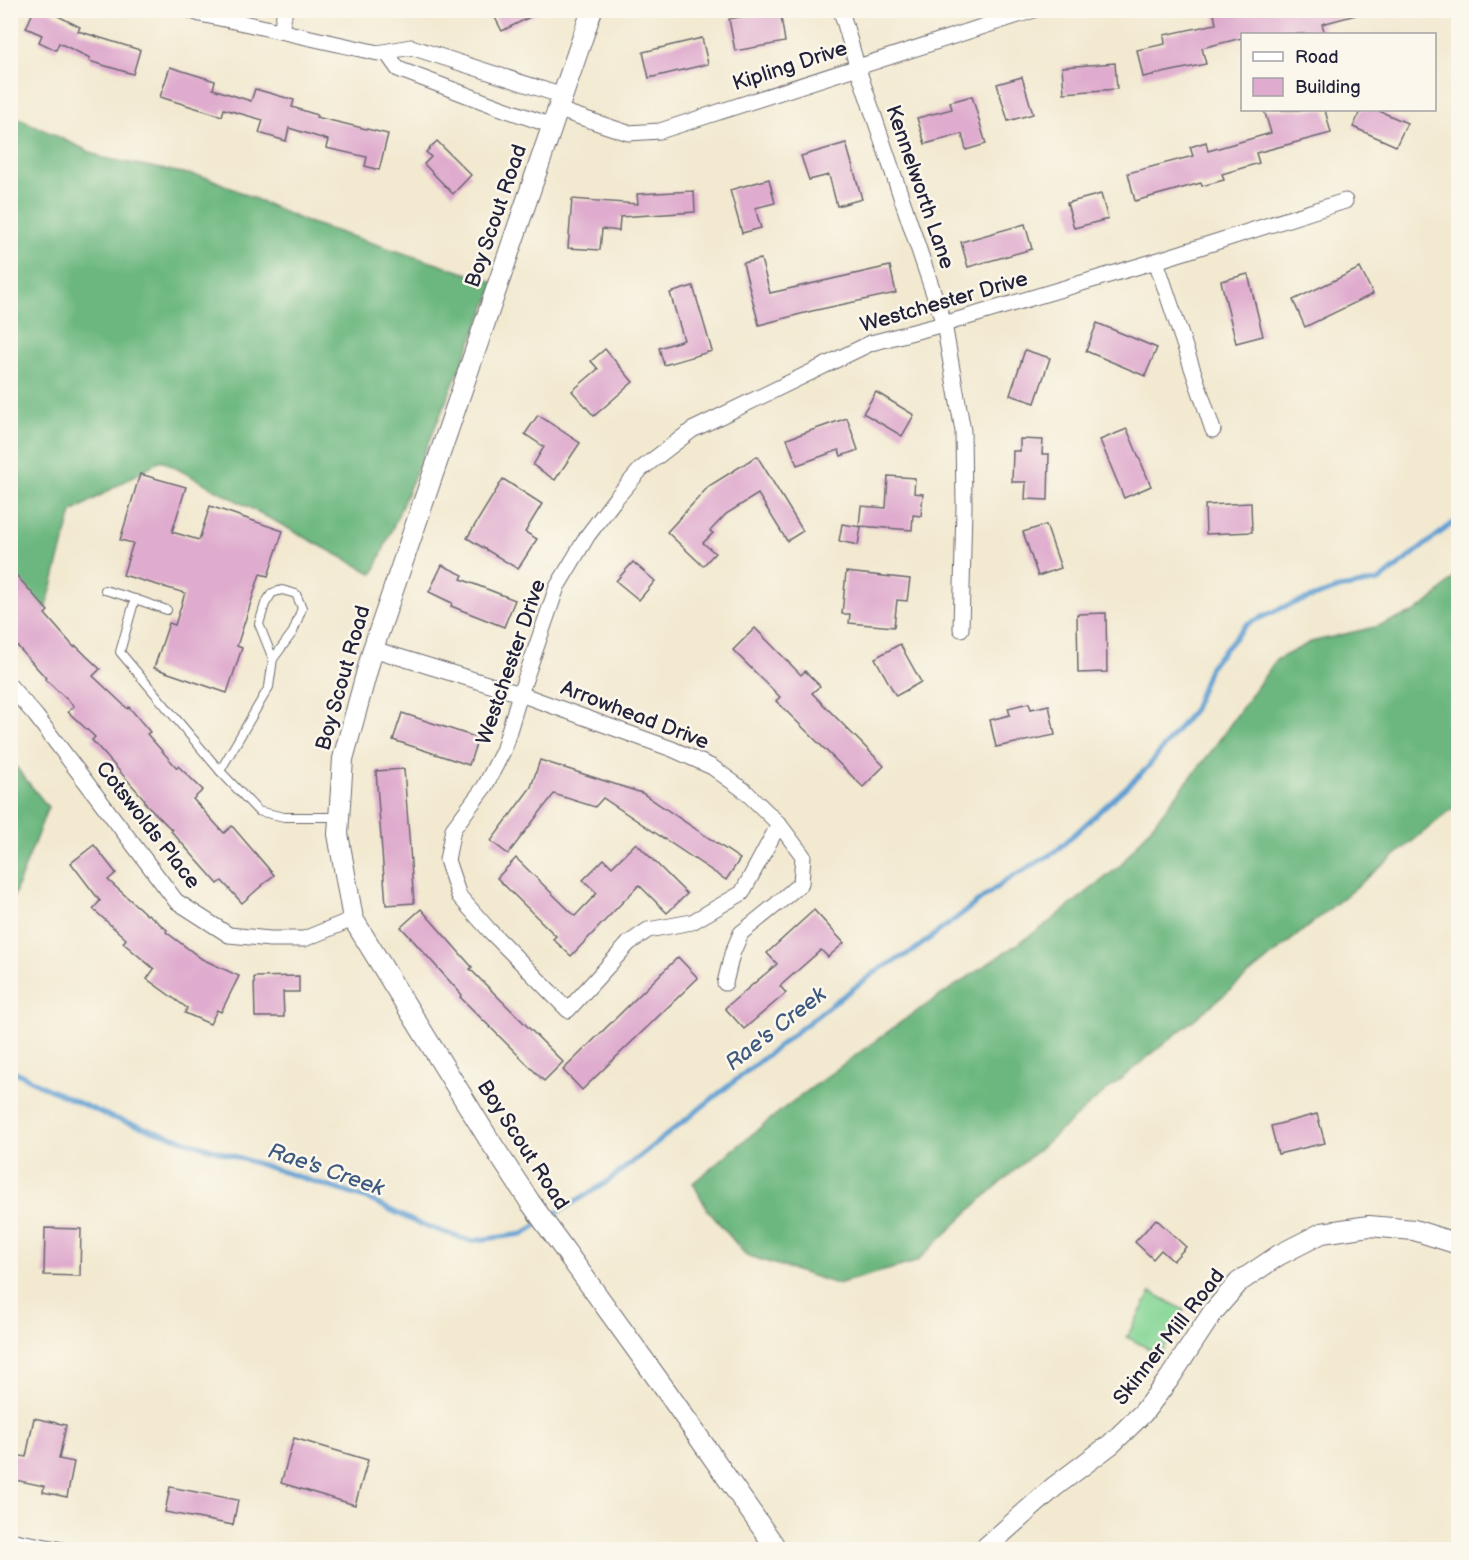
<svg xmlns="http://www.w3.org/2000/svg" width="1469" height="1560" font-family="'Balsamiq Sans',sans-serif">
	<style>
		.green { fill: #86d696; stroke: #547c68; stroke-width: 1.5 }
		.forest { fill: #6cb77f; stroke: #476c5d; stroke-width: 1.5 }
		.lines { fill: none; stroke-linecap: round; stroke-linejoin: round }
		.stream { stroke: #5e9fd1; stroke-width: 5 }
		.building { fill: #dfabce }
		.service-casing { stroke: #6b686f; stroke-width: 10 }
		.minor-casing { stroke: #6b686f; stroke-width: 17 }
		.tertiary-casing { stroke: #6b686f; stroke-width: 22 }
		.service { stroke: #fff; stroke-width: 8 }
		.minor { stroke: #fff; stroke-width: 15 }
		.tertiary { stroke: #fff; stroke-width: 20 }
		.labels { text-anchor: middle; dominant-baseline: central; stroke-width: 5; stroke-linejoin: round; paint-order: stroke }
		.street-label { font-size: 21px; fill: #22223b; stroke: #fbf7ec }
		.water-label { font-size: 22px; font-style: italic; fill: #3d5a7e; stroke: #fbf7ec }
	</style>
	<rect width="100%" height="100%" fill="#fbf7ec"/>
	<filter id="ink" filterUnits="userSpaceOnUse"><feTurbulence type="fractalNoise" baseFrequency=".0167" numOctaves="2"/><feDisplacementMap in="SourceGraphic" scale="12" xChannelSelector="R" yChannelSelector="G"/><feConvolveMatrix kernelMatrix="1 2 1 2 8 2 1 2 1" color-interpolation-filters="sRGB"/></filter>
	<filter id="wash" filterUnits="userSpaceOnUse"><feTurbulence type="fractalNoise" baseFrequency=".008" numOctaves="4" result="noise"/><feDisplacementMap in="SourceGraphic" scale="24" xChannelSelector="R" yChannelSelector="G"/><feGaussianBlur stdDeviation="1.35" result="paint"/><feColorMatrix in="noise" values="0 0 0 0 0 0 0 0 0 0 0 0 0 0 0 0 0 1.4 0 .05"/><feComposite in="paint" operator="in"/></filter>
	<g filter="url(#wash)">
		<rect width="100%" height="100%" fill="#f2e9d0"/>
		<polygon class="green" points="1151,1292 1184,1310 1160,1355 1127,1337"/>
		<g class="forest">
			<polygon points="10,113 14,116 103,158 209,178 304,221 496,283 373,574 161,460 72,512 43,619 11,582"/>
			<polygon points="1458,573 1458,804 1094,1101 982,1199 916,1262 837,1284 746,1255 707,1209 693,1183 784,1108 901,1022 1044,926 1120,866 1210,753 1276,660 1311,642 1375,627 1415,612 1434,598"/>
			<polygon points="11,761 48,807 11,903"/>
		</g>
		<g class="lines">
			<g class="stream">
				<polyline points="10,1069 48,1089 111,1117 368,1199 417,1223 470,1241 523,1234 540,1223"/>
				<polyline points="548,1218 607,1182 828,1007 881,968 913,951 1005,881 1055,852 1147,768 1194,709 1210,666 1247,624 1284,607 1340,588 1379,581 1458,519"/>
			</g>
		</g>
		<g id="blocks">
			<g class="building">
				<polygon points="34,10 46,10 80,27 78,31 140,50 133,74 89,61 90,58 59,43 56,50 39,42 42,35 26,28"/>
				<polygon points="491,10 544,10 502,31"/>
				<polygon points="776,10 780,10 785,42 735,51 729,19"/>
				<polygon points="1226,10 1355,10 1356,15 1322,24 1325,34 1242,34 1242,38 1202,48 1206,64 1143,77 1137,50 1165,44 1164,35 1216,24 1214,14"/>
				<polygon points="702,38 708,64 649,78 643,52"/>
				<polygon points="1115,63 1117,89 1064,93 1062,67"/>
				<polygon points="170,67 215,81 213,89 251,101 255,89 294,100 292,107 317,115 316,117 388,134 379,170 365,166 367,157 326,148 328,140 289,128 286,141 259,133 263,120 224,109 222,116 160,97"/>
				<polygon points="1022,77 1033,114 1008,121 997,84"/>
				<polygon points="972,96 986,144 966,150 962,134 925,144 917,118 952,109 950,102"/>
				<polygon points="1264,110 1325,110 1331,133 1256,153 1259,163 1222,174 1224,180 1202,186 1201,183 1135,201 1128,173 1193,156 1190,147 1206,142 1208,151 1271,133"/>
				<polygon points="1361,110 1377,110 1407,123 1396,146 1353,127"/>
				<polygon points="437,141 471,175 453,194 424,164 431,157 426,152"/>
				<polygon points="846,143 862,199 837,206 829,175 809,180 801,156"/>
				<polygon points="769,179 775,203 755,208 761,228 742,233 730,190"/>
				<polygon points="694,191 695,212 620,217 619,231 602,229 600,250 568,248 572,199 638,204 637,194"/>
				<polygon points="1101,194 1108,219 1074,228 1067,203"/>
				<polygon points="1025,224 1032,249 968,267 961,242"/>
				<polygon points="761,259 770,293 890,266 896,293 812,311 759,325 743,263"/>
				<polygon points="1360,268 1373,294 1305,327 1293,300"/>
				<polygon points="1248,274 1263,336 1236,343 1221,281"/>
				<polygon points="693,286 712,351 664,365 659,348 684,340 670,293"/>
				<polygon points="1097,323 1157,348 1145,376 1086,351"/>
				<polygon points="605,349 633,382 594,416 572,391 598,369 591,361"/>
				<polygon points="1025,350 1050,358 1035,403 1010,395"/>
				<polygon points="876,392 914,415 902,436 863,413"/>
				<polygon points="538,415 580,443 555,480 533,465 544,447 525,434"/>
				<polygon points="847,418 858,450 841,456 839,450 797,465 787,439"/>
				<polygon points="1127,429 1151,486 1124,498 1100,440"/>
				<polygon points="1020,439 1043,440 1042,454 1049,454 1048,500 1025,499 1026,482 1012,482 1013,451 1020,451"/>
				<polygon points="757,456 803,531 787,541 758,494 726,514 710,531 713,533 703,543 715,553 703,566 667,532 709,486"/>
				<polygon points="140,474 186,487 172,532 199,540 210,506 283,531 268,576 260,574 237,646 242,648 227,693 154,668 169,623 175,625 185,593 123,575 133,543 120,540"/>
				<polygon points="888,476 915,478 914,493 923,494 921,516 913,515 912,530 859,526 861,506 886,508"/>
				<polygon points="503,479 542,504 525,532 537,539 518,569 467,538"/>
				<polygon points="1251,503 1252,532 1206,534 1205,505"/>
				<polygon points="842,524 861,527 858,545 839,541"/>
				<polygon points="1046,525 1061,568 1038,576 1023,532"/>
				<polygon points="633,562 655,581 639,600 616,581"/>
				<polygon points="442,565 463,575 461,579 515,600 504,627 451,606 452,603 429,592"/>
				<polygon points="10,568 48,611 45,614 74,647 76,646 100,669 93,676 128,709 129,707 150,732 147,734 177,768 178,766 203,790 193,799 224,833 232,826 274,875 242,903 222,881 218,884 171,831 172,830 144,802 145,800 92,740 95,737 68,712 74,706 45,679 46,678 10,638"/>
				<polygon points="846,572 910,579 907,601 897,600 894,627 849,623 850,614 842,614"/>
				<polygon points="1106,613 1107,672 1078,673 1077,614"/>
				<polygon points="755,628 801,675 805,671 820,686 812,693 884,766 863,787 776,701 780,697 733,650"/>
				<polygon points="900,644 921,682 896,696 875,658"/>
				<polygon points="1029,703 1031,709 1049,705 1055,735 996,747 990,720 1010,715 1008,708"/>
				<polygon points="402,713 478,738 469,765 393,740"/>
				<polygon points="540,760 642,793 740,859 726,880 603,798 595,807 554,794 508,854 491,841 531,787"/>
				<polygon points="404,769 414,903 386,905 376,771"/>
				<polygon points="636,843 687,894 667,913 639,885 571,956 553,939 556,936 497,878 516,858 575,916 597,893 583,880 604,859 612,867"/>
				<polygon points="94,845 116,873 108,880 147,915 148,914 167,930 166,932 202,959 239,976 221,1012 217,1010 210,1024 185,1013 187,1008 147,979 154,969 123,943 126,939 93,909 100,901 71,863"/>
				<polygon points="421,909 472,967 470,969 563,1062 544,1081 460,997 462,995 401,927"/>
				<polygon points="814,910 844,943 828,957 821,950 780,986 786,993 744,1029 725,1008 777,964 767,953"/>
				<polygon points="678,957 698,978 582,1090 563,1070"/>
				<polygon points="299,976 299,992 283,992 284,1017 255,1017 254,977"/>
				<polygon points="1317,1114 1325,1143 1278,1154 1271,1126"/>
				<polygon points="1156,1219 1186,1247 1173,1261 1161,1250 1153,1259 1135,1242"/>
				<polygon points="45,1228 81,1229 80,1276 44,1275"/>
				<polygon points="34,1418 66,1425 59,1459 74,1462 67,1497 43,1492 44,1486 10,1479 10,1454 26,1457"/>
				<polygon points="294,1438 368,1460 355,1505 281,1483"/>
				<polygon points="170,1487 238,1500 233,1525 165,1512"/>
			</g>
		</g>
	</g>
	<g filter="url(#ink)">
		<use href="#blocks" fill-opacity="0" stroke="#6b686f" stroke-width="1.5"/>
		<g class="lines">
			<g class="service-casing">
				<g id="service">
					<polyline points="105,590 135,599"/>
					<polyline points="167,610 135,599 120,652 220,771"/>
					<polyline points="273,659 293,632 302,608 296,594 282,590 272,593 265,604 259,624 273,659 269,687 220,771 258,811 284,817 337,817"/>
				</g>
			</g>
			<g class="minor-casing">
				<g id="minor">
					<polyline points="190,10 200,14 248,24 378,53 411,47 563,96"/>
					<polyline points="841,10 857,66 944,324 963,431 964,506 961,629"/>
					<polyline points="281,31 285,10"/>
					<polyline points="386,52 398,69 501,108 553,126"/>
					<polyline points="559,110 628,133 660,131 1034,10"/>
					<polyline points="1156,261 1213,430"/>
					<polyline points="373,649 520,694 672,749 712,767 745,791 779,824 803,856 801,883 777,904 741,933 732,954 725,983"/>
					<polyline points="10,686 36,716 176,901 229,935 270,939 304,939 353,919"/>
					<polyline points="779,824 742,893 692,922 648,930 629,943 568,1010 489,930 459,896 447,860 453,829 485,786 503,751 520,694 557,587 588,535 616,498 641,469 692,430 871,343 944,324 1156,261 1345,201"/>
					<polyline points="10,1540 63,1550"/>
				</g>
			</g>
			<g class="tertiary-casing">
				<g id="tertiary">
					<polyline points="592,10 373,649 343,759 338,834 353,919 488,1138 530,1202 667,1392 774,1545 775,1550"/>
					<polyline points="983,1550 1054,1487 1111,1444 1143,1413 1169,1379 1213,1312 1239,1282 1279,1255 1322,1233 1369,1226 1414,1230 1458,1244"/>
				</g>
			</g>
			<use href="#service" class="service"/>
			<use href="#minor" class="minor"/>
			<use href="#tertiary" class="tertiary"/>
		</g>
	</g>
	<g class="labels">
		<g class="street-label">
			<text transform="translate(790 66) rotate(-18)">Kipling Drive</text>
			<text transform="translate(920 187) rotate(71)">Kennelworth Lane</text>
			<text transform="translate(496 216) rotate(-71)">Boy Scout Road</text>
			<text transform="translate(944 302) rotate(-16)">Westchester Drive</text>
			<text transform="translate(511 662) rotate(-71)">Westchester Drive</text>
			<text transform="translate(343 678) rotate(-74)">Boy Scout Road</text>
			<text transform="translate(635 715) rotate(21)">Arrowhead Drive</text>
			<text transform="translate(148 825) rotate(52)">Cotswolds Place</text>
			<text transform="translate(523 1145) rotate(57)">Boy Scout Road</text>
			<text transform="translate(1169 1337) rotate(-52)">Skinner Mill Road</text>
		</g>
		<g class="water-label">
			<text transform="translate(776 1029) rotate(-38)">Rae's Creek</text>
			<text transform="translate(326 1170) rotate(19)">Rae's Creek</text>
		</g>
	</g>
	<rect width="1469" height="1560" fill="none" stroke="#fbf7ec" stroke-width="36"/>
	<rect x="1241" y="33" width="195" height="78" fill="#fbf7ec" stroke="#a4a2a5" stroke-width="1.5"/>
	<rect x="1253" y="52" width="30" height="9" fill="#ffffff" stroke="#a4a2a5" stroke-width="1.5"/>
	<text x="1295" y="63" font-size="18" fill="#22223b">Road</text>
	<rect x="1253" y="78" width="30" height="18" fill="#dfabce" stroke="#a4a2a5" stroke-width="1.5"/>
	<text x="1295" y="93" font-size="18" fill="#22223b">Building</text>
</svg>
